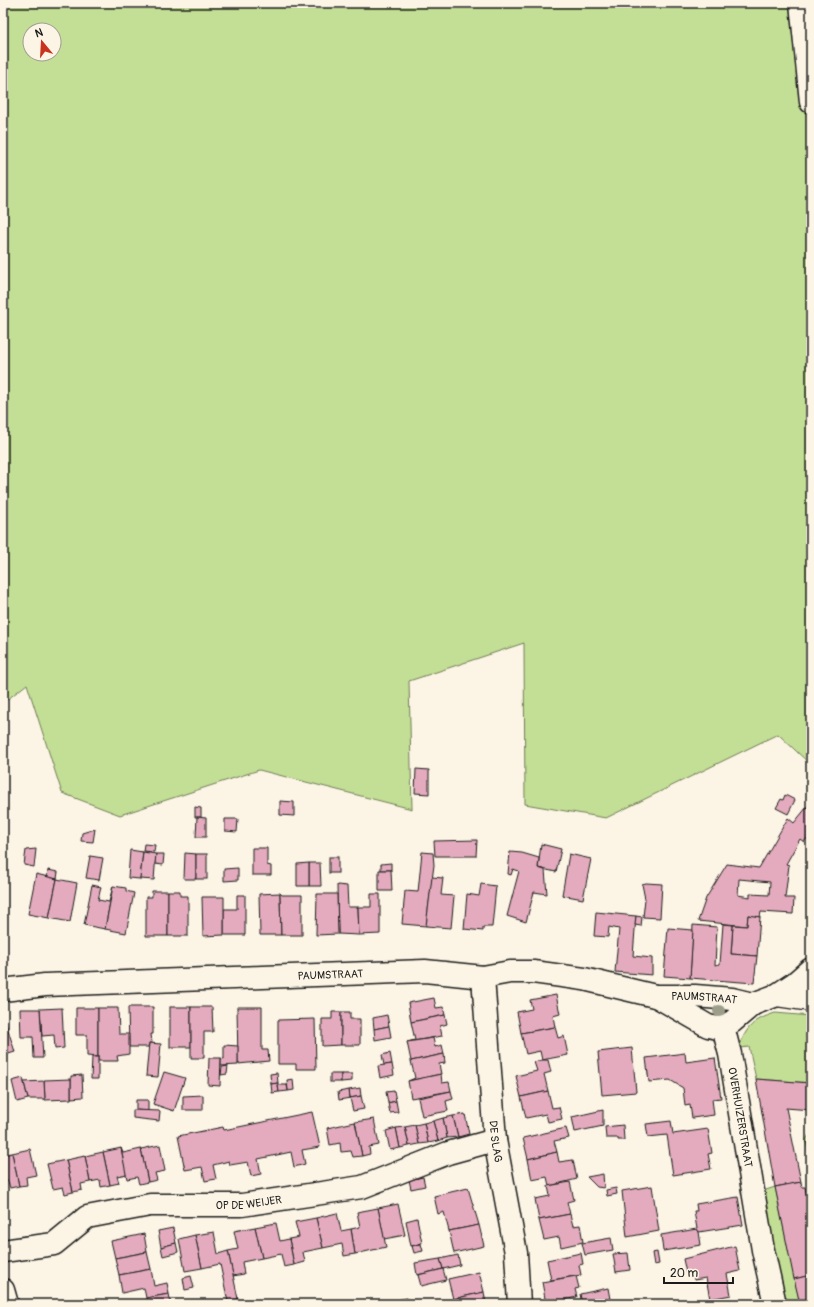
<svg xmlns="http://www.w3.org/2000/svg" width="814" height="1307" font-family="Pangolin,sans-serif">
	<style>
		.green { fill: #c3de95; stroke: #707d58; fill-rule: evenodd }
		.building { fill: #e4abbe; stroke: #1c1c1c; fill-rule: evenodd }
		.lines { fill: none; stroke-linecap: round; stroke-linejoin: round }
		.minor-casing { stroke: #1c1c1c; stroke-width: 25 }
		.minor { stroke: #fcf5e5; stroke-width: 22 }
		.tree { fill: #9c9e8a }
		.labels { text-anchor: middle; dominant-baseline: central; stroke-width: 3; stroke-linejoin: round; paint-order: stroke }
		.street-label { font-size: 11px; fill: #1c1c1c; stroke: #fcf5e5 }
	</style>
	<rect width="100%" height="100%" fill="#fcf5e5"/>
	<filter id="ink" filterUnits="userSpaceOnUse"><feTurbulence type="fractalNoise" baseFrequency=".025" numOctaves="2"/><feDisplacementMap in="SourceGraphic" scale="8" xChannelSelector="R" yChannelSelector="G"/><feConvolveMatrix kernelMatrix="1 2 1 2 8 2 1 2 1" color-interpolation-filters="sRGB"/></filter>
	<g filter="url(#ink)">
		<g class="green">
			<path d="M3,3H811V765L778,734L606,818L525,804L524,643L409,681L412,809L259,770L120,815L62,793L27,684L3,703ZM30,30H54V54H30Z"/>
			<path d="M775,1013L811,1016V1083L756,1079L749,1047L739,1048C746,1027 753,1020 775,1013Z"/>
			<polygon points="811,1131 811,1170 806,1140"/>
			<polygon points="775,1187 800,1304 786,1304 775,1259 763,1191"/>
		</g>
		<g class="building">
			<polygon points="416,769 429,770 429,794 415,793"/>
			<polygon points="785,795 795,800 788,814 776,808 781,799 783,800"/>
			<polygon points="280,801 294,802 294,816 280,815"/>
			<path d="M811,802V833L804,842L800,839L786,864L789,865L785,898H794L793,914L761,912L760,917L748,915L747,926L698,921L706,898L727,864L759,868L788,818L794,823ZM739,879L770,882L769,895L750,894V897L738,895Z"/>
			<polygon points="195,807 201,808 201,817 195,817"/>
			<polygon points="197,817 206,818 206,837 196,837"/>
			<polygon points="225,819 238,819 237,832 225,831"/>
			<polygon points="95,829 93,842 81,841 82,833"/>
			<polygon points="477,840 476,856 435,856 434,841"/>
			<polygon points="144,844 155,845 154,852 143,851"/>
			<polygon points="541,844 561,849 556,872 538,868"/>
			<polygon points="252,848 267,848 267,865 271,866 271,875 252,875"/>
			<polygon points="36,849 34,867 24,865 26,850"/>
			<polygon points="130,850 143,852 140,879 128,878"/>
			<polygon points="143,852 156,854 154,880 140,879"/>
			<polygon points="422,852 433,853 434,865 426,926 402,924 405,891 418,892"/>
			<polygon points="510,852 522,853 539,858 538,868 545,870 547,894 534,892 526,922 507,916 519,871 513,869 511,875 508,874"/>
			<polygon points="185,853 196,854 196,879 184,879"/>
			<polygon points="156,854 164,854 163,865 155,864"/>
			<rect x="196" y="854" width="11" height="25"/>
			<polygon points="569,854 591,859 583,899 562,895"/>
			<polygon points="90,856 103,858 99,880 86,878"/>
			<rect x="329" y="857" width="9" height="16"/>
			<polygon points="309,863 320,863 321,886 309,886"/>
			<polygon points="309,863 309,886 297,886 297,864"/>
			<polygon points="391,863 391,870 381,870 381,864"/>
			<polygon points="238,868 238,880 224,881 224,869"/>
			<polygon points="48,870 58,872 57,879 47,877"/>
			<polygon points="379,870 391,870 392,891 379,891"/>
			<polygon points="36,874 57,879 49,918 28,914"/>
			<polygon points="432,877 443,878 441,895 454,896 451,928 426,926"/>
			<polygon points="57,879 77,883 70,922 49,918"/>
			<polygon points="646,883 662,884 660,918 643,917 645,899 642,884"/>
			<polygon points="481,884 496,886 492,927 483,927 483,931 464,929 467,894 479,896"/>
			<polygon points="92,885 101,887 98,900 109,902 113,886 105,929 84,925"/>
			<polygon points="337,885 347,886 348,907 358,907 359,935 338,934"/>
			<polygon points="113,886 126,888 126,891 134,893 126,933 105,929"/>
			<polygon points="152,891 168,891 168,936 146,936 146,897 152,897"/>
			<polygon points="168,891 180,891 180,896 188,896 188,936 168,936"/>
			<polygon points="280,893 281,935 260,935 259,894"/>
			<polygon points="280,893 282,895 302,895 302,935 281,935"/>
			<polygon points="317,894 337,894 338,934 316,935"/>
			<polygon points="371,894 380,894 380,934 359,935 358,907 371,907"/>
			<polygon points="237,895 245,895 245,935 224,935 224,909 237,909"/>
			<polygon points="202,897 224,897 224,935 203,936"/>
			<polygon points="596,912 636,916 633,956 652,958 652,975 615,972 619,929 609,927 608,937 594,936"/>
			<polygon points="748,915 760,917 757,956 731,954 733,925 747,926"/>
			<polygon points="636,916 642,917 641,926 635,925"/>
			<polygon points="723,924 733,925 731,954 757,956 754,983 690,978 693,925 717,927 715,965 720,964"/>
			<polygon points="668,928 693,930 690,978 664,976"/>
			<polygon points="556,995 560,1014 553,1016 555,1027 521,1033 517,1012 532,1009 530,1000"/>
			<polygon points="434,998 436,1008 443,1007 445,1015 411,1022 408,1003"/>
			<polygon points="128,1007 153,1007 153,1034 151,1034 152,1043 149,1043 148,1047 129,1047"/>
			<rect x="170" y="1007" width="21" height="40"/>
			<polygon points="191,1007 212,1007 213,1032 204,1032 204,1058 191,1058"/>
			<polygon points="237,1007 262,1007 262,1050 268,1050 269,1061 238,1064"/>
			<polygon points="62,1008 64,1048 55,1049 54,1035 42,1036 40,1009"/>
			<polygon points="76,1008 98,1008 98,1057 87,1056 87,1035 76,1035"/>
			<polygon points="98,1008 118,1008 119,1034 129,1034 129,1054 117,1056 118,1061 98,1061"/>
			<polygon points="20,1009 40,1009 43,1058 34,1058 33,1037 21,1037"/>
			<polygon points="332,1012 341,1012 341,1045 322,1046 322,1019 332,1019"/>
			<polygon points="341,1012 350,1012 350,1019 360,1019 360,1045 341,1045"/>
			<polygon points="3,1014 15,1052 5,1055 3,1047"/>
			<polygon points="387,1015 389,1026 374,1029 373,1018"/>
			<polygon points="445,1015 447,1024 440,1026 442,1036 407,1042 415,1040 411,1022"/>
			<polygon points="315,1019 316,1069 296,1069 296,1064 278,1064 278,1020"/>
			<polygon points="389,1026 391,1037 375,1040 374,1029"/>
			<polygon points="555,1027 558,1038 564,1036 568,1055 542,1060 540,1051 526,1054 521,1033"/>
			<polygon points="433,1038 435,1047 442,1045 444,1054 411,1061 407,1042"/>
			<polygon points="149,1043 161,1044 158,1077 146,1076"/>
			<polygon points="224,1045 238,1046 238,1065 221,1066 221,1058 224,1059"/>
			<polygon points="632,1048 636,1092 602,1095 598,1052"/>
			<polygon points="390,1053 392,1064 384,1065 382,1055"/>
			<polygon points="685,1053 686,1062 715,1058 721,1098 712,1099 714,1115 692,1118 690,1105 685,1106 683,1088 670,1080 649,1082 646,1058"/>
			<polygon points="444,1054 445,1063 439,1064 441,1074 408,1081 415,1078 411,1061"/>
			<polygon points="92,1057 98,1057 98,1079 91,1079"/>
			<polygon points="209,1058 221,1058 220,1086 208,1085"/>
			<polygon points="542,1060 548,1060 551,1072 544,1074 548,1091 521,1097 516,1076 537,1071 534,1062"/>
			<polygon points="392,1064 394,1075 380,1078 378,1066"/>
			<polygon points="228,1066 227,1074 221,1075 222,1067"/>
			<polygon points="164,1072 185,1078 174,1111 153,1104"/>
			<polygon points="277,1073 278,1083 271,1084 270,1074"/>
			<rect x="330" y="1074" width="11" height="8"/>
			<polygon points="341,1074 352,1074 352,1081 341,1082"/>
			<polygon points="441,1074 442,1083 449,1082 451,1091 411,1098 408,1081"/>
			<polygon points="82,1075 83,1097 71,1098 71,1076"/>
			<polygon points="23,1078 28,1099 17,1102 12,1081"/>
			<polygon points="71,1079 71,1099 45,1100 44,1080"/>
			<polygon points="293,1079 294,1090 288,1091 287,1080"/>
			<polygon points="756,1079 811,1083 811,1110 786,1108 801,1182 775,1187"/>
			<polygon points="44,1081 45,1099 28,1099 24,1082"/>
			<polygon points="278,1083 279,1092 272,1093 271,1084"/>
			<polygon points="278,1085 287,1085 288,1091 279,1092"/>
			<polygon points="360,1088 361,1096 350,1098 349,1090"/>
			<polygon points="349,1090 350,1098 339,1100 338,1092"/>
			<polygon points="394,1091 396,1101 388,1103 386,1092"/>
			<polygon points="451,1091 453,1099 446,1101 448,1111 422,1116 418,1098"/>
			<polygon points="548,1091 552,1108 559,1107 562,1119 548,1122 546,1114 526,1118 521,1097"/>
			<polygon points="203,1095 203,1110 183,1110 183,1096"/>
			<polygon points="361,1096 364,1109 353,1111 350,1098"/>
			<polygon points="136,1100 148,1100 148,1111 136,1110"/>
			<polygon points="396,1101 398,1112 390,1113 388,1103"/>
			<polygon points="133,1110 160,1111 159,1121 133,1118"/>
			<polygon points="603,1110 603,1126 575,1132 572,1117"/>
			<polygon points="312,1112 320,1147 302,1150 305,1164 294,1167 291,1152 258,1159 261,1174 251,1176 248,1162 230,1165 229,1161 213,1165 216,1179 205,1181 202,1167 185,1170 178,1136 223,1127 224,1130"/>
			<polygon points="465,1114 469,1134 458,1137 453,1116"/>
			<polygon points="453,1116 458,1137 447,1138 443,1118"/>
			<polygon points="443,1118 447,1138 438,1141 433,1121"/>
			<polygon points="374,1119 379,1145 369,1147 370,1154 362,1156 355,1122"/>
			<polygon points="433,1121 438,1141 428,1143 424,1123"/>
			<polygon points="671,1121 673,1134 708,1129 712,1153 708,1154 711,1169 673,1175 667,1135 648,1137 646,1124"/>
			<polygon points="355,1122 362,1156 353,1157 351,1151 341,1152 340,1143 330,1145 327,1128"/>
			<polygon points="424,1123 428,1143 419,1144 415,1125"/>
			<polygon points="415,1125 419,1144 409,1146 405,1127"/>
			<polygon points="623,1125 624,1140 618,1140 618,1138 606,1138 605,1127"/>
			<polygon points="405,1127 409,1146 400,1148 396,1128"/>
			<polygon points="396,1128 400,1148 390,1150 386,1131"/>
			<polygon points="566,1128 569,1138 554,1141 557,1152 528,1159 523,1138"/>
			<polygon points="160,1145 165,1171 155,1173 157,1180 148,1182 141,1149"/>
			<polygon points="121,1148 127,1174 117,1176 119,1183 110,1185 103,1152"/>
			<polygon points="121,1148 123,1153 141,1149 148,1182 139,1184 137,1177 127,1179"/>
			<polygon points="30,1149 36,1175 26,1177 27,1185 19,1186 12,1153"/>
			<polygon points="103,1152 110,1185 101,1187 100,1180 90,1182 85,1156"/>
			<polygon points="557,1152 559,1162 573,1160 577,1179 549,1186 547,1177 532,1180 528,1159"/>
			<polygon points="12,1153 19,1186 10,1188 8,1181 3,1182 3,1155"/>
			<polygon points="85,1156 90,1182 81,1184 82,1190 73,1192 66,1160"/>
			<polygon points="66,1160 73,1192 65,1194 63,1187 53,1189 47,1164"/>
			<polygon points="603,1174 604,1188 597,1187 587,1177"/>
			<polygon points="423,1177 425,1186 411,1189 409,1180"/>
			<polygon points="570,1182 574,1200 567,1202 570,1214 539,1220 535,1199 550,1196 548,1186"/>
			<polygon points="801,1182 802,1187 805,1187 811,1217 811,1275 794,1279 775,1187"/>
			<polygon points="652,1186 659,1231 627,1237 622,1191"/>
			<polygon points="468,1188 479,1225 449,1231 444,1212 438,1214 434,1196"/>
			<polygon points="616,1188 617,1194 607,1196 606,1190"/>
			<polygon points="738,1197 743,1225 699,1232 697,1229 694,1211 697,1211 696,1204"/>
			<polygon points="398,1204 405,1235 384,1239 378,1208"/>
			<polygon points="378,1208 386,1247 355,1254 351,1229 360,1227 357,1212"/>
			<polygon points="337,1213 341,1231 351,1229 355,1254 344,1256 342,1244 323,1248 316,1218"/>
			<polygon points="570,1214 573,1226 580,1225 583,1242 561,1247 559,1237 544,1240 539,1220"/>
			<polygon points="316,1218 323,1248 303,1252 305,1262 294,1265 289,1239 299,1237 295,1222"/>
			<polygon points="417,1218 422,1243 411,1246 406,1221"/>
			<polygon points="276,1223 280,1241 289,1239 294,1265 284,1267 281,1254 262,1258 255,1227"/>
			<polygon points="479,1225 484,1246 454,1253 449,1231"/>
			<polygon points="255,1227 262,1258 242,1262 244,1274 233,1276 228,1251 238,1249 234,1231"/>
			<polygon points="173,1228 176,1243 161,1247 158,1231"/>
			<polygon points="697,1229 699,1232 701,1245 663,1251 661,1235"/>
			<polygon points="214,1232 218,1254 228,1251 238,1299 228,1302 220,1264 202,1268 195,1235"/>
			<polygon points="144,1234 147,1252 115,1258 111,1241"/>
			<polygon points="195,1235 202,1268 185,1271 179,1239"/>
			<polygon points="611,1238 613,1250 585,1255 582,1243"/>
			<polygon points="176,1243 178,1252 163,1256 161,1247"/>
			<polygon points="421,1244 423,1251 414,1253 412,1246"/>
			<polygon points="735,1246 740,1271 727,1274 731,1295 710,1299 706,1278 694,1280 693,1272 686,1273 683,1259"/>
			<polygon points="147,1252 151,1269 119,1275 115,1258"/>
			<polygon points="657,1252 659,1264 654,1265 652,1253"/>
			<polygon points="581,1253 583,1264 579,1265 581,1275 551,1280 547,1260"/>
			<polygon points="628,1253 630,1270 616,1272 613,1254"/>
			<polygon points="458,1255 460,1265 443,1269 440,1259"/>
			<polygon points="440,1259 443,1269 417,1275 415,1263"/>
			<polygon points="151,1269 154,1286 167,1283 169,1294 146,1298 144,1288 122,1293 119,1275"/>
			<polygon points="443,1269 446,1280 421,1286 418,1275"/>
			<polygon points="479,1272 484,1292 453,1299 448,1279"/>
			<polygon points="811,1275 811,1304 800,1304 794,1279"/>
			<polygon points="191,1276 194,1288 185,1290 183,1278"/>
			<polygon points="576,1276 579,1288 575,1289 577,1297 546,1304 542,1282"/>
			<polygon points="608,1288 610,1299 582,1304 580,1294"/>
			<polygon points="484,1292 486,1304 441,1304 440,1302"/>
			<polygon points="169,1294 171,1304 147,1304 146,1298"/>
			<polygon points="407,1298 409,1304 397,1304 396,1300"/>
			<polygon points="605,1300 606,1304 586,1304"/>
		</g>
		<g class="lines">
			<g class="minor-casing">
				<g id="minor">
					<polyline points="801,3 811,102"/>
					<path id="s1" d="M483,977L495,1140L516,1253L519,1304"/>
					<path id="s2" d="M3,990L45,985L425,971L483,977L510,972H533L584,979L655,996H695L732,999L753,1004"/>
					<polyline points="777,995 795,983 811,969"/>
					<polyline points="656,996 708,1026 718,1028 732,1022 753,1004 777,995 811,1000"/>
					<path id="s3" d="M723,1027L730,1054L763,1250L775,1304"/>
					<path id="s4" d="M3,1251L54,1244L87,1217L150,1205H242L362,1187L448,1153L495,1140"/>
					<polyline points="3,1290 7,1304"/>
				</g>
			</g>
			<use href="#minor" class="minor"/>
		</g>
		<circle class="tree" cx="719" cy="1011" r="6"/>
	</g>
	<g class="labels">
		<g class="street-label">
			<text stroke="none"><textPath href="#s2" startOffset="328">PAUMSTRAAT</textPath></text>
			<text stroke="none"><textPath href="#s2" startOffset="705">PAUMSTRAAT</textPath></text>
			<text stroke="none"><textPath href="#s3" startOffset="92">OVERHUIZERSTRAAT</textPath></text>
			<text stroke="none"><textPath href="#s1" startOffset="165">DE SLAG</textPath></text>
			<text stroke="none"><textPath href="#s4" startOffset="257">OP DE WEIJER</textPath></text>
		</g>
	</g>
	<rect width="814" height="1307" fill="none" stroke="#fcf5e5" stroke-width="16"/>
	<rect x="8" y="8" width="798" height="1291" fill="none" stroke="#1c1c1c" stroke-width="1.5" filter="url(#ink)"/>
	<g transform="translate(42 42) rotate(342)"><circle r="19" fill="#fcf5e5" stroke="#a29e95"/>
	<path d="M0-3L7 15L0 10L-7 15Z" fill="#c8321e"/>
	<text y="-6" font-size="11" font-weight="bold" text-anchor="middle" fill="#1c1c1c">N</text>
	</g>
	<path d="M664 1277v6h69v-6" fill="none" stroke="#1c1c1c" stroke-width="2"/>
	<text x="670" y="1277" font-size="12" fill="#1c1c1c" stroke="#fcf5e5" stroke-width="3" paint-order="stroke">20 m</text>
</svg>
